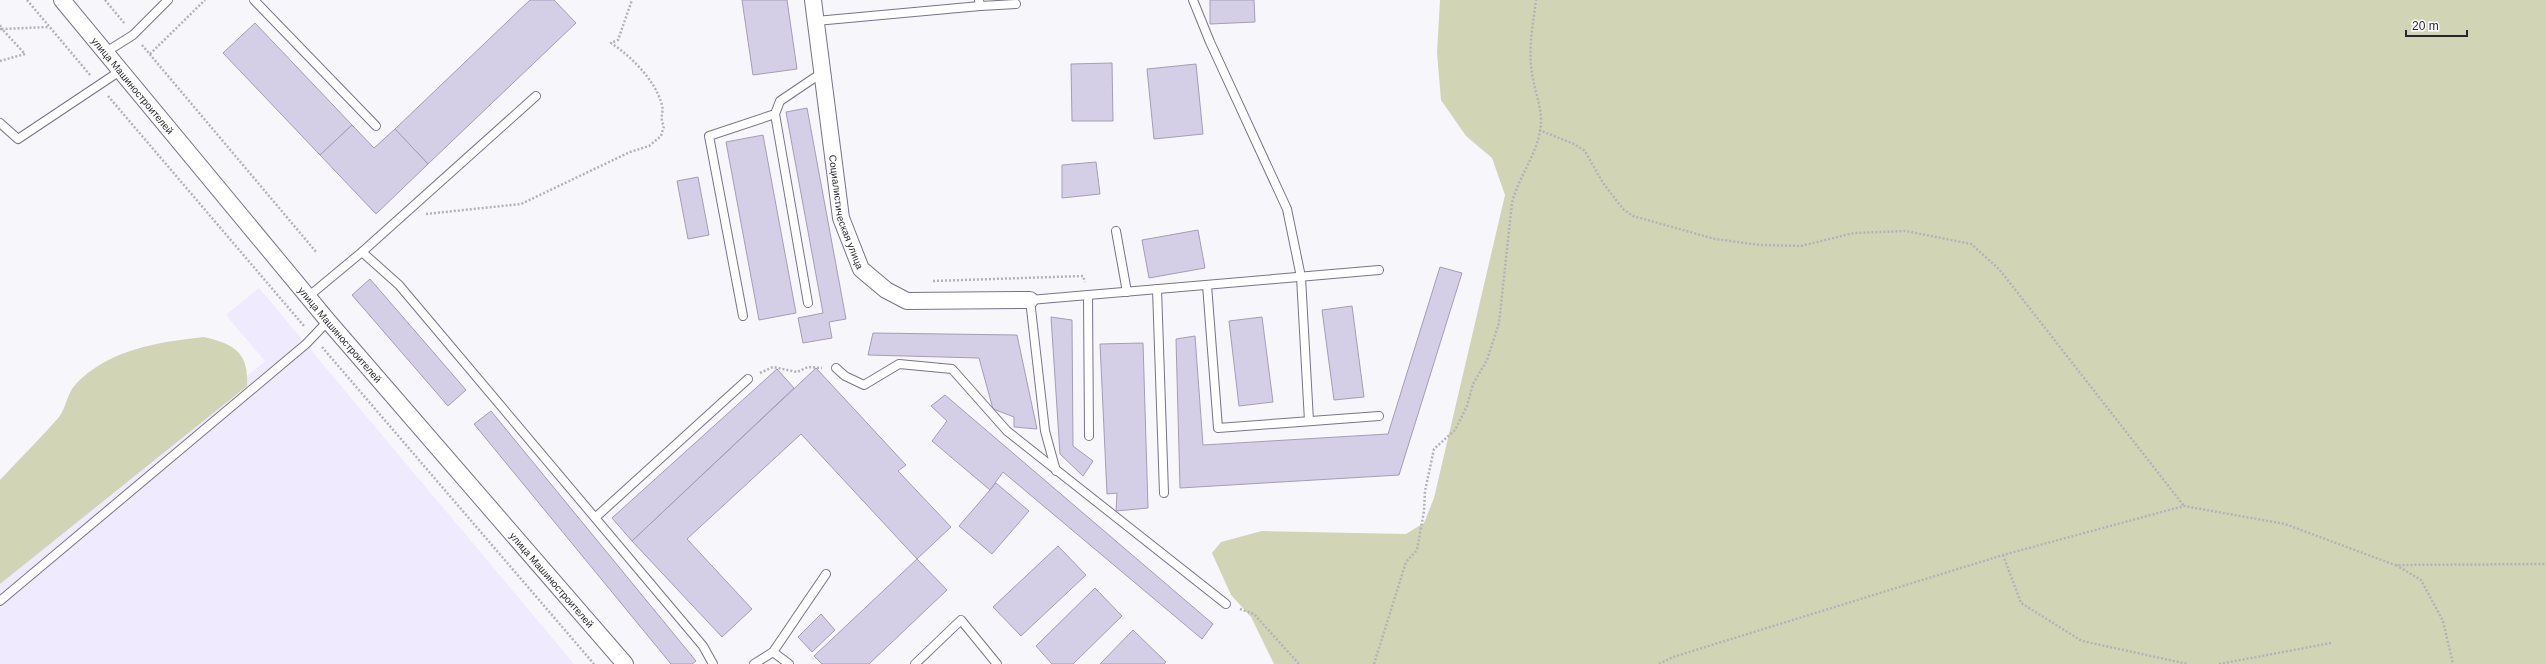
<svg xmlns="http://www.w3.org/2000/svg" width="2546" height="664" font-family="Arial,sans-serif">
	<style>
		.built { fill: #f0eafe }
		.green { fill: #d2d5b5 }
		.building { fill: #d5cee7; stroke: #a49db5 }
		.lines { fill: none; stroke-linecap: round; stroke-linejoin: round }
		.service-casing { stroke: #79738a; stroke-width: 10 }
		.minor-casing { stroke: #79738a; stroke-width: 18 }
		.path { stroke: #b4b2b9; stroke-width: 2.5; stroke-dasharray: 2 2; stroke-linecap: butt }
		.service { stroke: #fff; stroke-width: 8 }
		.minor { stroke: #fff; stroke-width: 16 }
		.labels { text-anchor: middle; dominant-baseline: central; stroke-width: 3; stroke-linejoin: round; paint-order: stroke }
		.street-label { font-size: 10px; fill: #29262f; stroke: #fff }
	</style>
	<rect width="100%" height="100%" fill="#f7f6fb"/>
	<polygon class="built" points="259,288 574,664 0,664 0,580 265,361 226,315"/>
	<g class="green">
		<polygon points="1440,0 2546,0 2546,664 1274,664 1251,617 1231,595 1212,553 1221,542 1262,531 1406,534 1424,523 1434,498 1505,195 1492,158 1466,136 1441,100 1437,53"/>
		<path d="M204,337C234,344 249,352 247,386L0,584V480C19,459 40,439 59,417C66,408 67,394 75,385C108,349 159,342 204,337Z"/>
	</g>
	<g class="building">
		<polygon points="530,0 554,0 576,23 428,164 395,129"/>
		<polygon points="742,0 787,0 797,69 753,75"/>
		<polygon points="1210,0 1254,0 1255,22 1210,24"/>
		<polygon points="255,23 352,125 320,155 223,53"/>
		<polygon points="1112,63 1113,121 1072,121 1071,64"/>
		<polygon points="1196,64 1203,134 1154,139 1147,69"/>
		<polygon points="807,108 846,319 829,322 832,338 803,343 798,318 823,313 786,112"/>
		<polygon points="352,125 374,148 395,129 428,164 376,214 320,155"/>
		<polygon points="763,135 796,313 759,320 726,142"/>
		<polygon points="1096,162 1100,194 1062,198 1062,165"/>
		<polygon points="698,177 709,235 688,239 677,181"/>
		<polygon points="1198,230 1205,268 1149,278 1142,240"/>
		<polygon points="1440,267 1462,273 1399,475 1180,488 1176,339 1195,336 1203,445 1388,434"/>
		<polygon points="370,279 466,390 448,406 352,295"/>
		<polygon points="1352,306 1364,397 1334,400 1322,310"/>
		<polygon points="1051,317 1072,320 1073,446 1093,461 1083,476 1060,454"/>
		<polygon points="1262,317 1273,402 1239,406 1229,321"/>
		<polygon points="873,333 1017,335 1037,429 1014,427 1014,417 993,409 979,358 868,355"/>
		<polygon points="1143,343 1148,508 1116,511 1117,493 1107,494 1100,344"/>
		<polygon points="816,368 906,465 898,471 951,527 917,559 801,434 687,539 752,609 722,637 632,541"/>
		<polygon points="777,369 794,388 632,541 612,518"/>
		<polygon points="945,395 1213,624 1202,639 1003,472 990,490 932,441 947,421 931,406"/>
		<polygon points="491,411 696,661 692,664 671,664 474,424"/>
		<polygon points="996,483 1029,511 992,554 959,526"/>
		<polygon points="1058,546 1086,575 1021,636 993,607"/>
		<polygon points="917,559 947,590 869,664 822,664 814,656"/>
		<polygon points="1095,588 1122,616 1073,664 1052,664 1036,646"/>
		<polygon points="821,614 835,630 812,652 798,637"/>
		<polygon points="1133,630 1166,662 1164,664 1100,664"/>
	</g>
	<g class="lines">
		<g class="service-casing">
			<g id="service">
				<polyline points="254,0 376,126"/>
				<polyline points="1193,0 1210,42 1287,209 1301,277 1309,421"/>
				<polyline points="980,6 1016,4"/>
				<polyline points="816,21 980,6 979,0"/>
				<polyline points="106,52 133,35 168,0"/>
				<polyline points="775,114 808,303"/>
				<polyline points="0,123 18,139 120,71"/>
				<polyline points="1116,231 1127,292"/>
				<polyline points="362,252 536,96"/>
				<polyline points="1207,285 1218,428 1379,416"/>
				<polyline points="1157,289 1164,493"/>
				<polyline points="1088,295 1089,436"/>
				<polyline points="309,296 362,252 399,285 703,646 713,664"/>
				<polyline points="743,316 709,136 775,114 780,101 823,72"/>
				<polyline points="836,368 845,376 864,385 899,364 952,369 1007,431 1226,604"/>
				<polyline points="1056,471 1045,431 1030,300 1379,270"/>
				<polyline points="596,517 748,379"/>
				<polyline points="0,601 306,344 328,321"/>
				<polyline points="773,652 789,664"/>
				<polyline points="754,664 773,652 826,574"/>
				<polyline points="915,664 961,620 997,664"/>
			</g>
		</g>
		<g class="minor-casing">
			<g id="minor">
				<path id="s1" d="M62,0L328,321L625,664"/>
				<path id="s2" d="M813,0L841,218L861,269L886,290L907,301L1030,300"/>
			</g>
		</g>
		<g class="path">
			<polyline points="27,0 90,75"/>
			<polyline points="105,0 125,24"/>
			<polyline points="0,25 2,29 49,27"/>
			<polyline points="0,29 2,29 25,54 0,61"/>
			<polyline points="142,45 317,253"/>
			<polyline points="150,54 205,0"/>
			<polyline points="108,96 304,326"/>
			<polyline points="1539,130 1574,144 1585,151 1603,183 1623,209 1633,216 1715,239 1761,245 1801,246 1854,233 1906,231 1971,244 1999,269 2184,506"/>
			<path d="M426,214L521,204L630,152L649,146L661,136L664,126C659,117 664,113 662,105C655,80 632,57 611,43L618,40L632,0"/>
			<polyline points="933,281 1083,276 1085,282"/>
			<polyline points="322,347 594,664"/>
			<polyline points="760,373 773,367 797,372 808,367 822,368"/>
			<polyline points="2003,555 2021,603 2082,641 2188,664"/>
			<polyline points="2396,565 2421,580 2443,621 2453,664"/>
			<polyline points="1240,609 1254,614 1299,664"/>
			<path d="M1374,664L1406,562L1417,550L1424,511L1425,491L1434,449L1455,430L1467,406L1473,384L1487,360L1499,323L1512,203C1519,174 1542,149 1541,118C1540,103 1534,88 1532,73C1528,49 1533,24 1536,0"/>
			<polyline points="1659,664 1673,657 2003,555 2184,506 2285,524 2395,565 2546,564"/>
			<polyline points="2219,664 2331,643"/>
		</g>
		<use href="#service" class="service"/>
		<use href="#minor" class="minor"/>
	</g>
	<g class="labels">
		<g class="street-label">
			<text stroke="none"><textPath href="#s1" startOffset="111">улица Машиностроителей</textPath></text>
			<text stroke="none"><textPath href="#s2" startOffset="215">Социалистическая улица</textPath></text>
			<text stroke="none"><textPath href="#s1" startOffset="435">улица Машиностроителей</textPath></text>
			<text stroke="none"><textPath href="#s1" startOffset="759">улица Машиностроителей</textPath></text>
		</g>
	</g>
	<path d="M2406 30v6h61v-6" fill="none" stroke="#29262f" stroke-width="2"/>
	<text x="2412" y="30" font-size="12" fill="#29262f" stroke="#ffffff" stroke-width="3" paint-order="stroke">20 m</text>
</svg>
